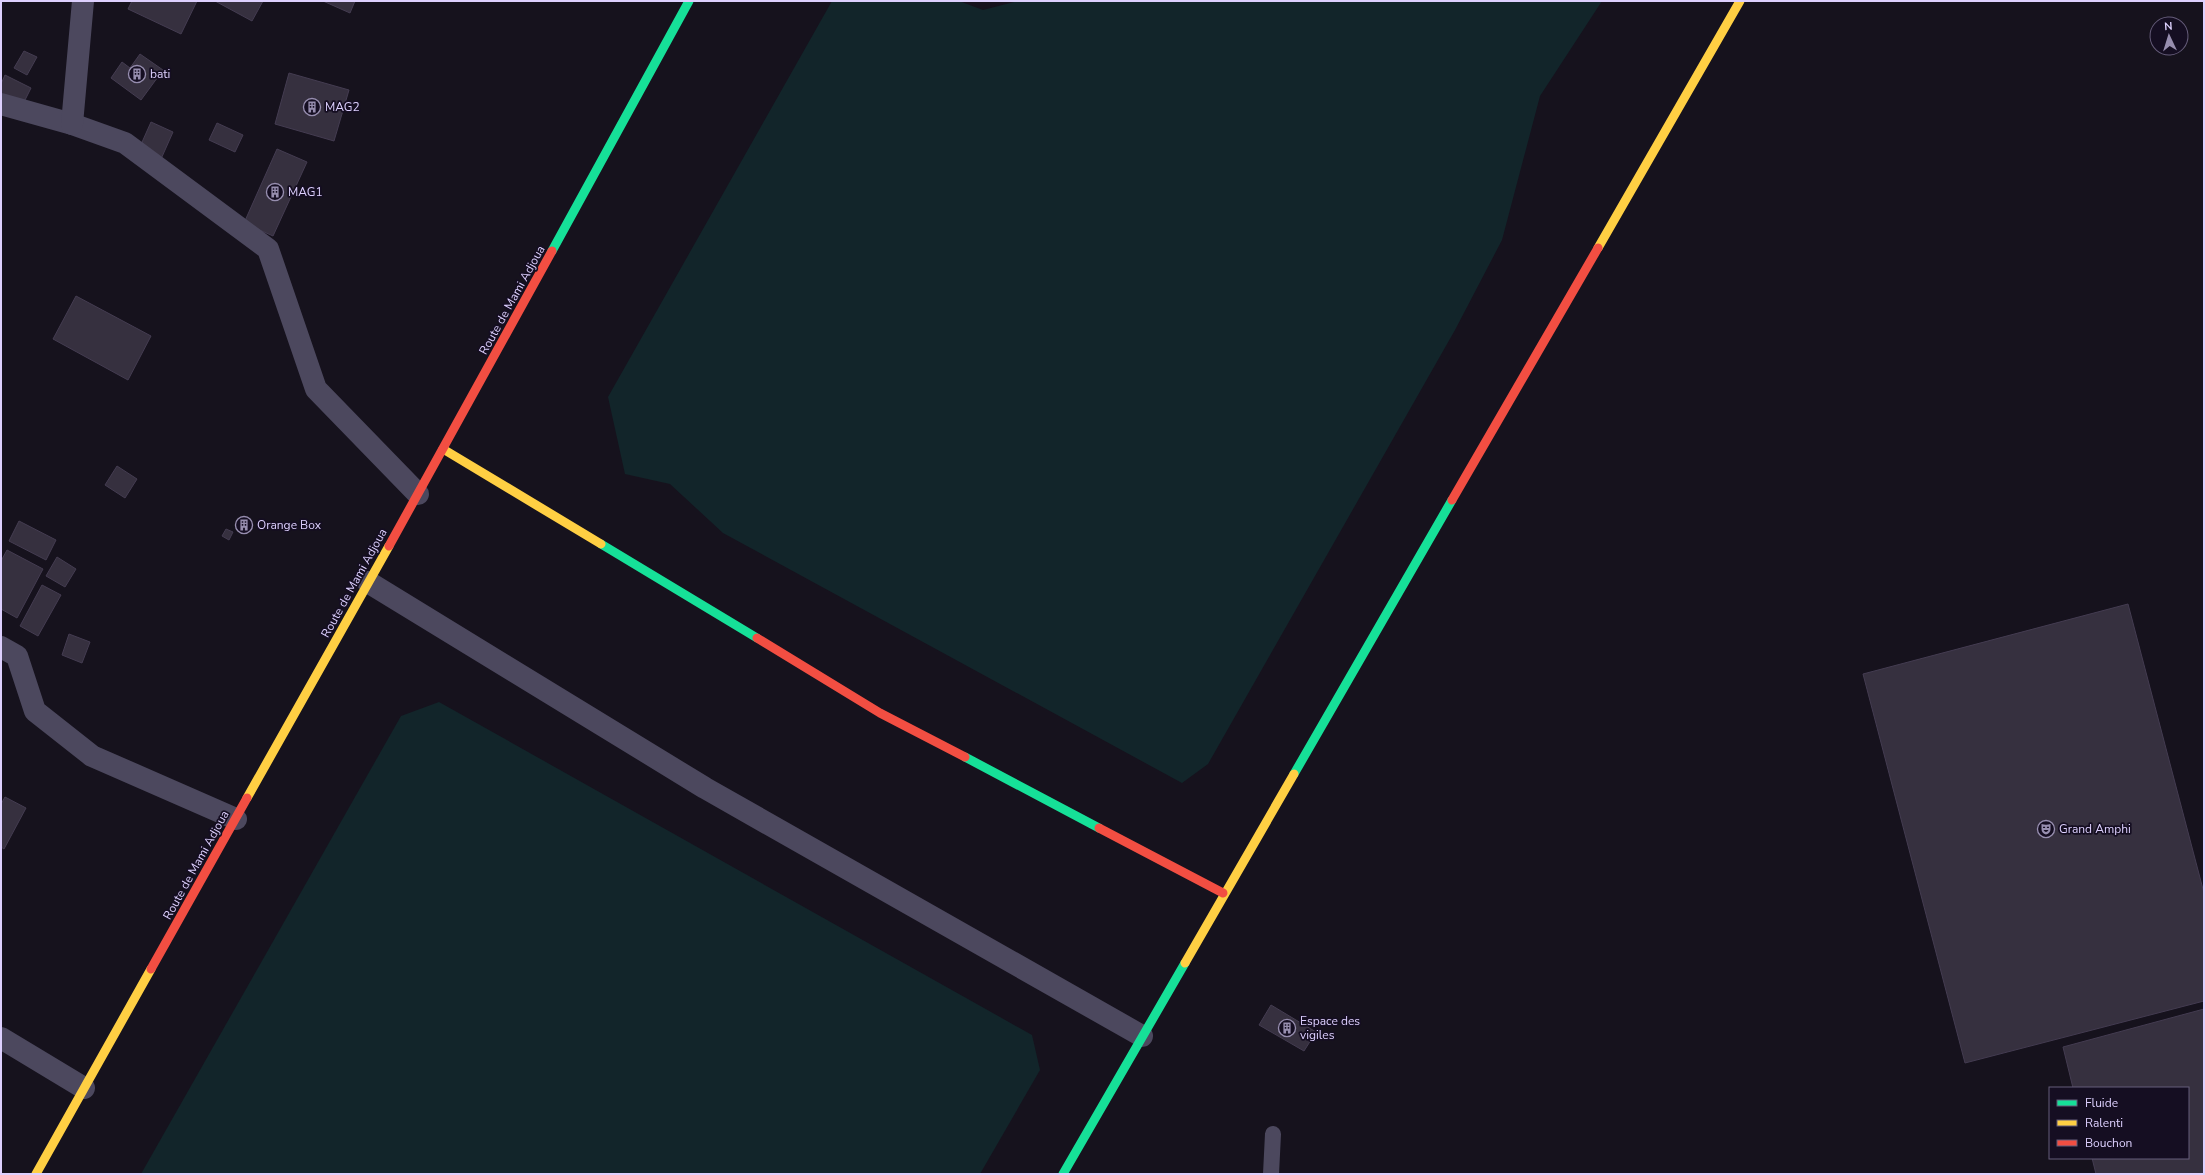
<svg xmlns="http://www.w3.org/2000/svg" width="2205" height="1175" font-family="'Nunito Sans',sans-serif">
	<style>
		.green { fill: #12252a }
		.building { fill: #36303f; stroke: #443c51 }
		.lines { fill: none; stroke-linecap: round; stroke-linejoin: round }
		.lane { stroke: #4c485e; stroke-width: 16 }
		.street { stroke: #4c485e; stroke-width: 22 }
		.fast { stroke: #16e098; stroke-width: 9 }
		.slow { stroke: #ffcf43; stroke-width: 9 }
		.jam { stroke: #f24e42; stroke-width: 9 }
		.labels { text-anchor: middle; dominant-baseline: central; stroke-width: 3.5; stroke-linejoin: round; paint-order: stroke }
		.poi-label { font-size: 12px; fill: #ddd0fe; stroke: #150e22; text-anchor: start }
		.street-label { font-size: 12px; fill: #ddd0fe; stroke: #150e22 }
	</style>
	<rect width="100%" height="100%" fill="#16121d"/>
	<g class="green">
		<polygon points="832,1 959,1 983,10 1018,1 1602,1 1540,96 1502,240 1455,330 1208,764 1182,783 723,533 670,484 625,474 608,397"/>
		<polygon points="439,702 1032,1035 1040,1070 980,1174 141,1174 401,716"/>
	</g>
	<g class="building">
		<polygon points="132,1 197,1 181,34 128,9"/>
		<polygon points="215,1 263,1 252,21"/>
		<polygon points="323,1 355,1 350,13"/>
		<polygon points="24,51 37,57 27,75 14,68"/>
		<polygon points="140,54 163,70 141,100 111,78 122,62 130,68"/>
		<polygon points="289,73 349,90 334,141 275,124"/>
		<polygon points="5,75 31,88 22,106 1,95 1,84"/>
		<polygon points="151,122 173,132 161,159 139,149"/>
		<polygon points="217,123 243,135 235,152 209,140"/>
		<polygon points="277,149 307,162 273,236 244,223"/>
		<polygon points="76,296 151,336 128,380 53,339"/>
		<polygon points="117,466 137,479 125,498 105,485"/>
		<polygon points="243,519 249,523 245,531 238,527"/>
		<polygon points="19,521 56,540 46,560 9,541"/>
		<polygon points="226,529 233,532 229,540 222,536"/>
		<polygon points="7,550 43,569 17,618 1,609 1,561"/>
		<polygon points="57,557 76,569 65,587 46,576"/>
		<polygon points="42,585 61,595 38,636 20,626"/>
		<polygon points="2128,604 2204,893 2204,1001 1965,1063 1863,674"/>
		<polygon points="69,634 90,642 82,663 62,655"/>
		<polygon points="5,797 26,808 4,849 1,847 1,804"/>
		<polygon points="1271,1005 1316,1032 1304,1051 1259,1025"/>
		<polygon points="2204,1009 2204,1174 2096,1174 2092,1158 2188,1158 2188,1088 2073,1088 2063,1047"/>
	</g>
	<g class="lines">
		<polyline class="lane" points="1271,1174 1273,1134"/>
		<g class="street">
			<polyline points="1,104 72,124 125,143 268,249 316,389 418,494"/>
			<polyline points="72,124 83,1"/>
			<polyline points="368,582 705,788 1142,1036"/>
			<polyline points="1,647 17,656 35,711 92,756 236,819"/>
			<polyline points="1,1038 84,1088"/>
		</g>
		<g class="fast">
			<polyline points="552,251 689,1"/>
			<polyline points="601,544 757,638"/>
			<polyline points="965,757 1099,828"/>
			<polyline points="1294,774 1452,500"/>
			<polyline points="1063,1174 1185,963"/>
		</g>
		<g class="slow">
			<polyline points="1598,248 1740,1"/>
			<polyline points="443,449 601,544"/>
			<polyline points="247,798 389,546"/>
			<polyline points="1185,963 1294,774"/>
			<polyline points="36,1174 151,969"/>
		</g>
		<g class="jam">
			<polyline points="1452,500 1598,248"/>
			<polyline points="389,546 552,251"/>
			<polyline points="757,638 880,713 965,757"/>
			<polyline points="1099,828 1223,893"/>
			<polyline points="151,969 247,798"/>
		</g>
	</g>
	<defs>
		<g id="building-ring" transform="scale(0.9)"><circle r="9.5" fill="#150e22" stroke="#978eaf" stroke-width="1.5"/><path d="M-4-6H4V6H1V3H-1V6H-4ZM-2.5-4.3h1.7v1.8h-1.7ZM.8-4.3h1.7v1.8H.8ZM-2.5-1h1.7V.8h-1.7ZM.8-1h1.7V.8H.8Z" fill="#978eaf"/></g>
		<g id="theatre-ring" transform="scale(0.9)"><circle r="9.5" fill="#150e22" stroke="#978eaf" stroke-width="1.5"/><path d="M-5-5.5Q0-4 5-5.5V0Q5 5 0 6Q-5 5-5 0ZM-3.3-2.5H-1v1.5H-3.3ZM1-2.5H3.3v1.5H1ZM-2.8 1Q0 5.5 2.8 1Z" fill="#978eaf"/></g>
	</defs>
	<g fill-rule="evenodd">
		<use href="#building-ring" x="137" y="74"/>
		<use href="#building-ring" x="312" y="107"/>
		<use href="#building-ring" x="275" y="192"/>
		<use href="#building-ring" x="244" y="525"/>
		<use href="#theatre-ring" x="2046" y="829"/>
		<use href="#building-ring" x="1287" y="1028"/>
	</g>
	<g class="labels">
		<g class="poi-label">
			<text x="150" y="74">bati</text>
			<text x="325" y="107">MAG2</text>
			<text x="288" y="192">MAG1</text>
			<text x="257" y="525">Orange Box</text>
			<text x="2059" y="829">Grand Amphi</text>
			<text x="1300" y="1021">Espace des<tspan x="1300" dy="14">vigiles</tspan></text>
		</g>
		<g class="street-label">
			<text transform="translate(512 300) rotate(-61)">Route de Mami Adjoua</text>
			<text transform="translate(354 583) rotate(-61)">Route de Mami Adjoua</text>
			<text transform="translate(196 865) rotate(-61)">Route de Mami Adjoua</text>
		</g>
	</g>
	<rect width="2205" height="1175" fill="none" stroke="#ddd0fe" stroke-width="4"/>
	<rect x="2049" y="1087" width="140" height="72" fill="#150e22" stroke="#655c7a"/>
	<rect x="2057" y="1100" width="20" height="6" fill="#16e098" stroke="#655c7a"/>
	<text x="2085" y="1107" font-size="12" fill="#ddd0fe">Fluide</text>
	<rect x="2057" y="1120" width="20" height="6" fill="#ffcf43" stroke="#655c7a"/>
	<text x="2085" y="1127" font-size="12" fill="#ddd0fe">Ralenti</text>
	<rect x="2057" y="1140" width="20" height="6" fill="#f24e42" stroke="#655c7a"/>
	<text x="2085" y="1147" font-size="12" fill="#ddd0fe">Bouchon</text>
	<g transform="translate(2169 36) rotate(356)"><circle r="19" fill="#150e22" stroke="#655c7a"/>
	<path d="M0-3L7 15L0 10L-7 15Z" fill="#978eaf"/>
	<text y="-6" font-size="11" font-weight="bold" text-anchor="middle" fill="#ddd0fe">N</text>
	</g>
</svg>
